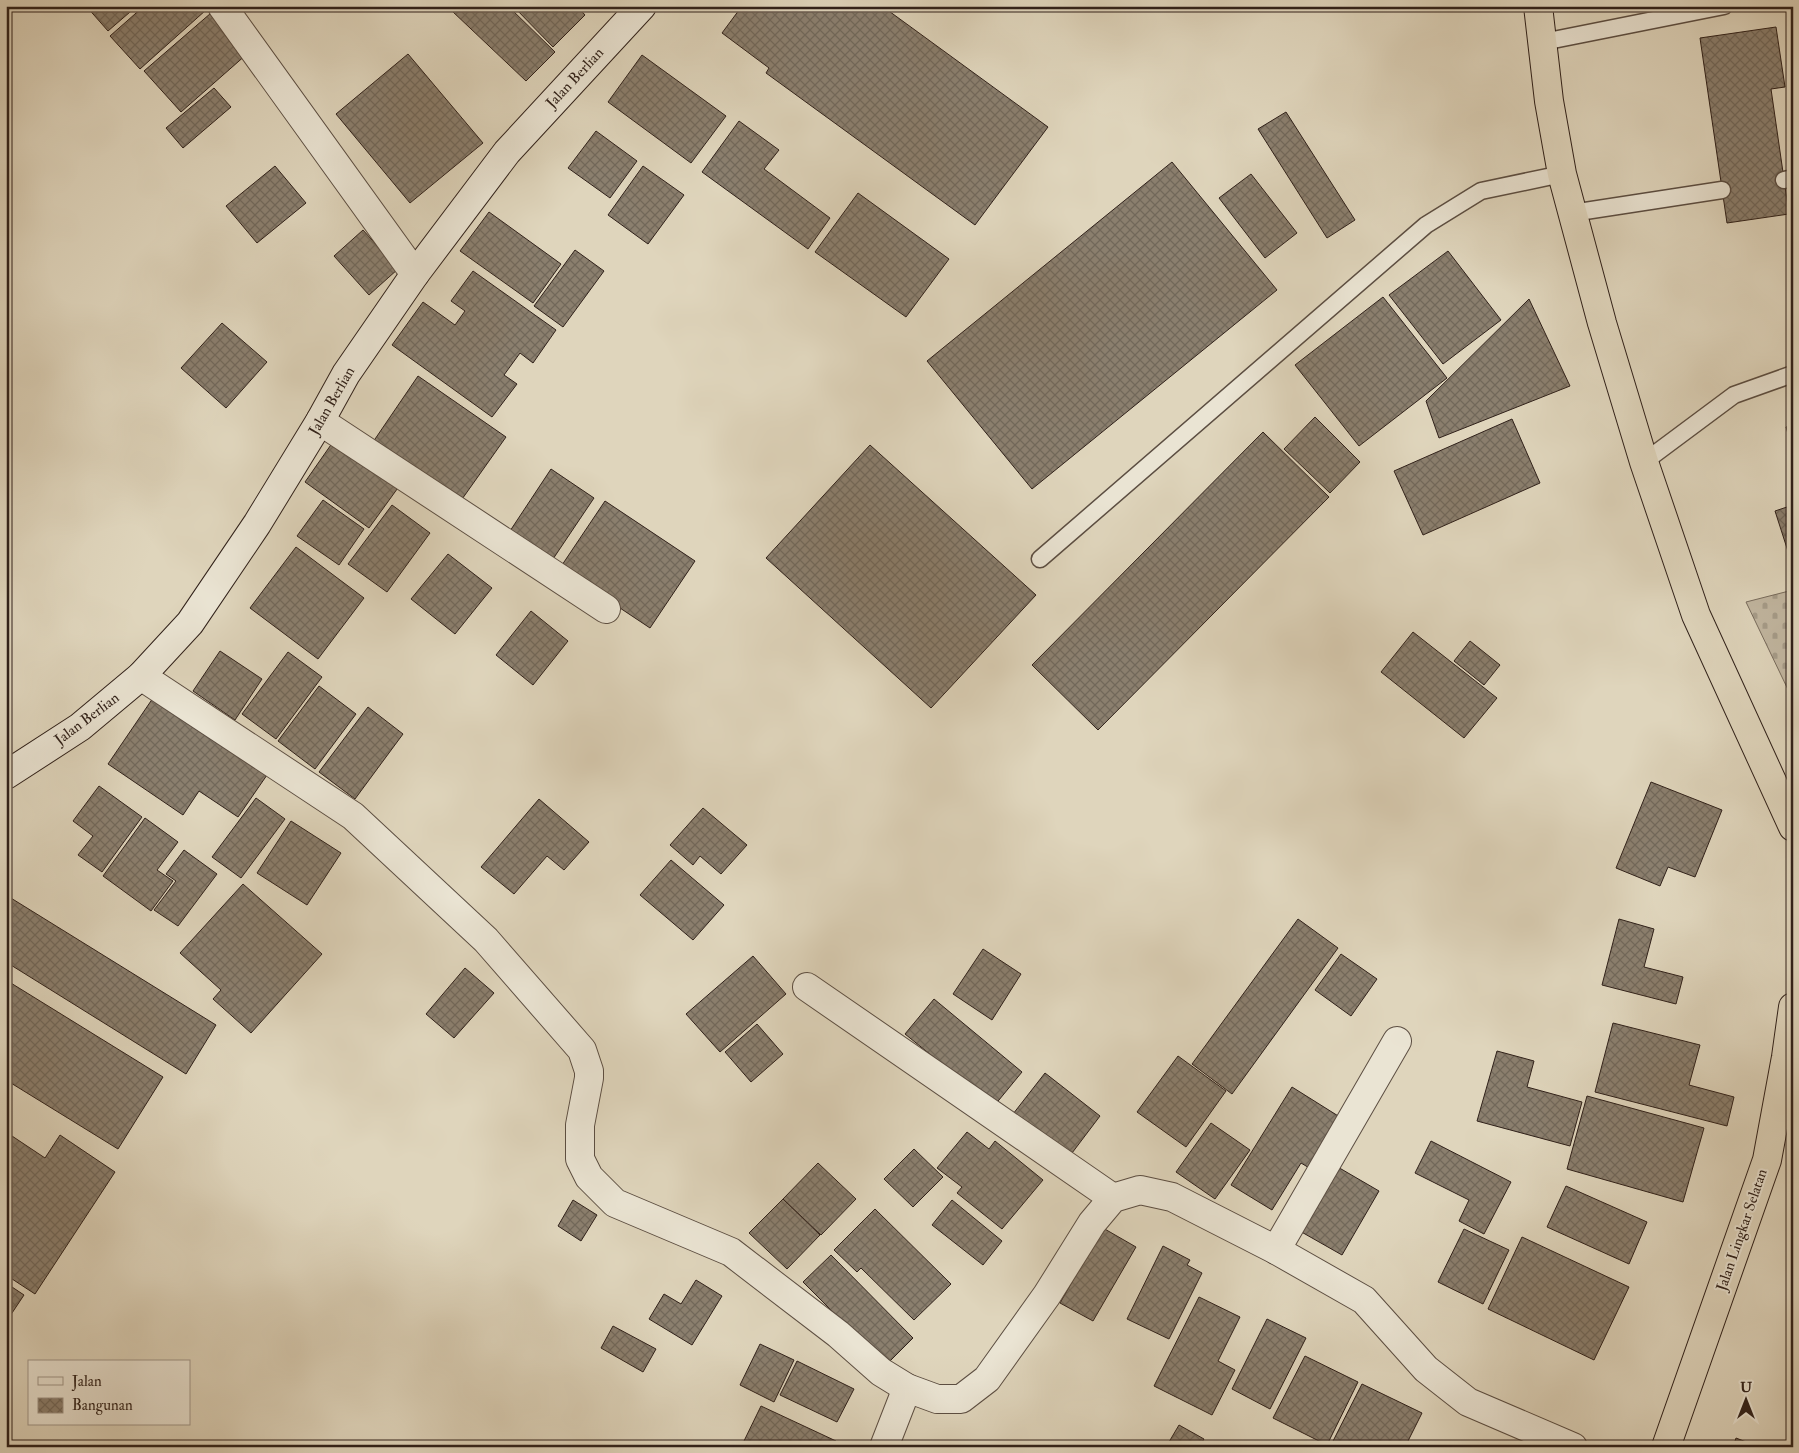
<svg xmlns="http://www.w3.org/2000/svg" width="1799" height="1453" font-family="'IM FELL Double Pica',serif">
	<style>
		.cemetery { fill: url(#cemetery-stones); stroke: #786c5d }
		.building { fill: url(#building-cross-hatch); stroke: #30211a }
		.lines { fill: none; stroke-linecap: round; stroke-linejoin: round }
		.lane-casing { stroke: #5c4e42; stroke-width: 19 }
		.street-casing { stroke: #5c4e42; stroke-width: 30 }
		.secondary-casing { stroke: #30211a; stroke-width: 30 }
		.highway-casing { stroke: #30211a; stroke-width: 30 }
		.lane { stroke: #eae4d3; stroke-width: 16 }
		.street { stroke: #eae4d3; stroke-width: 28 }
		.secondary { stroke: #eae4d3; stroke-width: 28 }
		.highway { stroke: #dfd5bc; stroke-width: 28 }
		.labels { text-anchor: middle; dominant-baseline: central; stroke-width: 4; stroke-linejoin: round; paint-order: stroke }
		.street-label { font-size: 15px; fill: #30211a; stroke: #eae4d3 }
	</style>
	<defs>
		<pattern id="cemetery-stones" width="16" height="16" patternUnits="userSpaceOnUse" patternTransform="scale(1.25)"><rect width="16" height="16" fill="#c1b6a0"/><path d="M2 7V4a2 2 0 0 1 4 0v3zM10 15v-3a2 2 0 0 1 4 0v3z" fill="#a69c89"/></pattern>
		<pattern id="building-cross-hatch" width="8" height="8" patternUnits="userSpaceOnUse" patternTransform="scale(1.25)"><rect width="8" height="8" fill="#8b7f6e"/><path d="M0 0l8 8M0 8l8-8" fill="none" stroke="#72685a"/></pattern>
	</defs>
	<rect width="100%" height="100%" fill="#dfd5bc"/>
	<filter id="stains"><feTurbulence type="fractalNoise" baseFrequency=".004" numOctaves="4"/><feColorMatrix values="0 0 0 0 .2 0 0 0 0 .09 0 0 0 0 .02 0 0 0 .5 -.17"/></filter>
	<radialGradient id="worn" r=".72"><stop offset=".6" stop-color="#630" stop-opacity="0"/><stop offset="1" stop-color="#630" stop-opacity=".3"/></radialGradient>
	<polygon class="cemetery" points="1793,590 1793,700 1746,602"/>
	<g class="building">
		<polygon points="86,6 137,6 108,31"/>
		<polygon points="144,6 202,6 206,10 140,69 110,36"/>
		<polygon points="457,6 508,6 555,52 526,81 452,11"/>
		<polygon points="513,6 577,6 585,15 553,47"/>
		<polygon points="742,6 882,6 1048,127 975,225 766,73 769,68 722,33"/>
		<polygon points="211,13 247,54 181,112 144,71"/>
		<polygon points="1776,27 1785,87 1771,89 1789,214 1727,223 1700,38"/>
		<polygon points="408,54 483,143 410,203 336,114"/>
		<polygon points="642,55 726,116 691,163 608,102"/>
		<polygon points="214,88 231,107 183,148 166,128"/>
		<polygon points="1286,112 1355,220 1327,238 1258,129"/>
		<polygon points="739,121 779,150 764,169 830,218 808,249 702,172"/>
		<polygon points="596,131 637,161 610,198 568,168"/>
		<polygon points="1172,162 1277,290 1032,489 927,361"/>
		<polygon points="275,166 306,203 257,243 226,206"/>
		<polygon points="643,166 684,195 648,244 608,215"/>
		<polygon points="1251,174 1297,233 1265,258 1219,198"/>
		<polygon points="858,193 949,259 906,317 815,252"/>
		<polygon points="489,212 561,264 533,303 460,251"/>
		<polygon points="363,230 398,269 369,295 334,256"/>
		<polygon points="575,250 604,271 563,327 534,306"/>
		<polygon points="1448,251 1501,320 1443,364 1389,295"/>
		<polygon points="473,271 556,330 533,363 520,353 504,375 517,384 492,417 392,345 423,302 455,325 465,311 451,301"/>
		<polygon points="1383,297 1447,378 1359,446 1295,365"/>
		<polygon points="1529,299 1570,386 1439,438 1426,401"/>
		<polygon points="222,323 267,362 226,408 181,368"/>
		<polygon points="418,376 506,437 460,502 373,442"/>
		<polygon points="1315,417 1360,462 1330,493 1284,449"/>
		<polygon points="1512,419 1540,483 1423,535 1394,471"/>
		<polygon points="1793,425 1793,451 1786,427"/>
		<polygon points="1263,432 1329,497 1098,730 1032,665"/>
		<polygon points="335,439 400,485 369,528 305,482"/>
		<polygon points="870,445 1036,595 931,708 766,558"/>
		<polygon points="551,469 594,498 553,559 510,531"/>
		<polygon points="323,500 364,529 339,565 297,536"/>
		<polygon points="605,501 695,561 650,628 560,568"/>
		<polygon points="392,505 430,533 387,592 348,564"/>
		<polygon points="1793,505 1793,567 1775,511"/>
		<polygon points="296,547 364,598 318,659 250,608"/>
		<polygon points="448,554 492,588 455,634 411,599"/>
		<polygon points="531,611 568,641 533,685 496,655"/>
		<polygon points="1413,632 1497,698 1464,738 1381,672"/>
		<polygon points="1470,641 1500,665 1484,685 1454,661"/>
		<polygon points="220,651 262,679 235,720 193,691"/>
		<polygon points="288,652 322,677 276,739 242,714"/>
		<polygon points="319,686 356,714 315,769 278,741"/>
		<polygon points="153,698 267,775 238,817 199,791 183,815 108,764"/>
		<polygon points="368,707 403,734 355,799 319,772"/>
		<polygon points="1651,782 1722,810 1695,877 1668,867 1660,886 1616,868"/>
		<polygon points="99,786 142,817 102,872 78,855 93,836 73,821"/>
		<polygon points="256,798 285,819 241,878 212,857"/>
		<polygon points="539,799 589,842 564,870 547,856 514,894 481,867"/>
		<polygon points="703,808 747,845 721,874 700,856 693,865 670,845"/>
		<polygon points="145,818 178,842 157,870 173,881 151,911 103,876"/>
		<polygon points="291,821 341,853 307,905 257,873"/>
		<polygon points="184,850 217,874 178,926 154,910 176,881 166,874"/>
		<polygon points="671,860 724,905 693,940 640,895"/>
		<polygon points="243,884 322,954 251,1033 213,999 221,990 180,953"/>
		<polygon points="6,895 216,1025 186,1074 6,962"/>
		<polygon points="1298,919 1338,948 1232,1094 1192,1064"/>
		<polygon points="1619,919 1654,929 1644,967 1683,977 1676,1004 1602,985"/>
		<polygon points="983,949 1021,974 992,1020 953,994"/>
		<polygon points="1341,954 1377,979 1351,1016 1315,990"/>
		<polygon points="753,956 786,994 720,1052 686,1014"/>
		<polygon points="465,968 494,993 454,1038 426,1014"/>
		<polygon points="6,980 163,1077 118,1149 6,1080"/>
		<polygon points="934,999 1022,1072 994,1106 905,1034"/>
		<polygon points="1613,1023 1700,1045 1689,1085 1734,1097 1727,1126 1595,1092"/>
		<polygon points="757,1024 783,1054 751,1082 725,1052"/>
		<polygon points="1497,1051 1534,1061 1527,1087 1582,1102 1570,1146 1477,1121"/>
		<polygon points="1178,1056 1226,1091 1186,1147 1137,1112"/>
		<polygon points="1045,1073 1100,1116 1069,1157 1013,1114"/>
		<polygon points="1292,1087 1343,1119 1311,1169 1301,1163 1272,1210 1231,1185"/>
		<polygon points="1587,1096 1704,1128 1683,1202 1567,1169"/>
		<polygon points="1211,1123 1250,1150 1215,1199 1176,1172"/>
		<polygon points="6,1132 45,1158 60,1135 115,1172 35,1294 6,1275"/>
		<polygon points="967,1132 989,1149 995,1141 1043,1180 1002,1229 957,1193 962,1187 937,1168"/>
		<polygon points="1431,1141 1511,1182 1484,1234 1459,1221 1469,1200 1415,1173"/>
		<polygon points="914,1149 943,1177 913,1207 884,1179"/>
		<polygon points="818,1163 856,1199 821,1235 783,1199"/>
		<polygon points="1336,1166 1379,1191 1342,1255 1298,1230"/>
		<polygon points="1566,1186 1647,1222 1629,1264 1547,1227"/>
		<polygon points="783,1199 820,1235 787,1269 749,1233"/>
		<polygon points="573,1200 597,1215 581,1241 558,1226"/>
		<polygon points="952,1200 1002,1241 983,1265 932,1225"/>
		<polygon points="875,1209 951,1284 914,1320 861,1268 857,1272 834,1250"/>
		<polygon points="1103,1228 1136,1247 1093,1321 1060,1303"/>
		<polygon points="1464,1229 1509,1250 1483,1304 1438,1282"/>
		<polygon points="1522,1237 1629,1287 1594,1360 1488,1309"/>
		<polygon points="1163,1246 1190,1260 1187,1265 1202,1273 1169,1339 1127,1319"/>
		<polygon points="831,1255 913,1338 886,1365 803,1282"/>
		<polygon points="696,1280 722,1296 692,1345 649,1319 664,1294 681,1304"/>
		<polygon points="6,1283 24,1295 6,1322"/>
		<polygon points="1199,1297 1240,1317 1218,1361 1235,1370 1212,1415 1154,1386"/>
		<polygon points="1267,1319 1306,1338 1270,1409 1232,1389"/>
		<polygon points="613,1326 656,1349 643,1372 601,1348"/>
		<polygon points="760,1344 794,1360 774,1402 740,1385"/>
		<polygon points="1305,1356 1358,1382 1327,1445 1273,1418"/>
		<polygon points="797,1361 854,1389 837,1422 780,1395"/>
		<polygon points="1362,1384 1422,1413 1405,1447 1330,1447"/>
		<polygon points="761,1406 836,1441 833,1447 752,1447 743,1443"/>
		<polygon points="1179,1425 1204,1439 1199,1447 1166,1447"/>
		<polygon points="1736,1438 1759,1447 1733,1447"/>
	</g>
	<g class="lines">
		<g class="lane-casing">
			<g id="lane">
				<polyline points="1543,42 1724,6"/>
				<polyline points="1784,180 1793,178"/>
				<polyline points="1572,213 1722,190"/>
				<polyline points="1644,462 1734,395 1793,374"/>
				<polyline points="1040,559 1426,225 1481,191 1562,174"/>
			</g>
		</g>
		<g class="street-casing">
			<g id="street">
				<polyline points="222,6 415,274"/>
				<polyline points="320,421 606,609"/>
				<polyline points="141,676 353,816 486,940 582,1050 589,1071 589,1078 580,1125 580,1159 589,1177 615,1203 731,1252 838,1334 881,1372 907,1388 937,1399 961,1399 987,1379 1047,1295 1092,1223 1113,1198 1140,1190 1172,1197 1276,1250 1364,1300 1426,1369 1468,1402 1573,1447"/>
				<polyline points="807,987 1113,1198"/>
				<polyline points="1276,1250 1397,1041"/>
				<polyline points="884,1447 907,1388"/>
			</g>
		</g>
		<g class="secondary-casing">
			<polyline id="secondary" points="6,775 80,727 141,676 190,623 257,524 320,421 346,374 415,274 507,152 642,6"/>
		</g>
		<g class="highway-casing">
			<g id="highway">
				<polyline points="1538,6 1549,101 1562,174 1602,323 1644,462 1696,615 1793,827"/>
				<polyline points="1666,1447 1767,1160 1786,1057 1793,1007"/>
			</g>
		</g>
		<use href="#lane" class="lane"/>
		<use href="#street" class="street"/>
		<use href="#secondary" class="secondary"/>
		<use href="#highway" class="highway"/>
	</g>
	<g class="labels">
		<g class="street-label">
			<text transform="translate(575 78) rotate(-47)">Jalan Berlian</text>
			<text transform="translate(332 401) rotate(-60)">Jalan Berlian</text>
			<text transform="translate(87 719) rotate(-37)">Jalan Berlian</text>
			<text transform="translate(1742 1230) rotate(-71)">Jalan Lingkar Selatan</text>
		</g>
	</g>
	<rect width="1799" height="1453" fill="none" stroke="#dfd5bc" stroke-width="25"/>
	<rect x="8" y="8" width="1784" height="1438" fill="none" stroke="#30211a" stroke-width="2.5"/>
	<rect x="12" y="12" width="1774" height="1428" fill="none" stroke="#30211a"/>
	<rect x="28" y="1360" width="162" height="65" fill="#eae4d3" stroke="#a09689"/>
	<rect x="38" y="1377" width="25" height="8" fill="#eae4d3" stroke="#a09689"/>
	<text x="72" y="1386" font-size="15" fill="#30211a">Jalan</text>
	<rect x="38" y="1398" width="25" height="15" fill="url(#building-cross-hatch)" stroke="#a09689"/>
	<text x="72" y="1410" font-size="15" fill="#30211a">Bangunan</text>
	<g transform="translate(1746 1400)" stroke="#eae4d3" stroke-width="4" paint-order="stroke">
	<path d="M0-4L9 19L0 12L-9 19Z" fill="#30211a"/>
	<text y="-8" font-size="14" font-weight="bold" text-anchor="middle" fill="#30211a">U</text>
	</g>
	<rect width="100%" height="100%" filter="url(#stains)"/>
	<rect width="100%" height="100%" fill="url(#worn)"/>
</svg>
